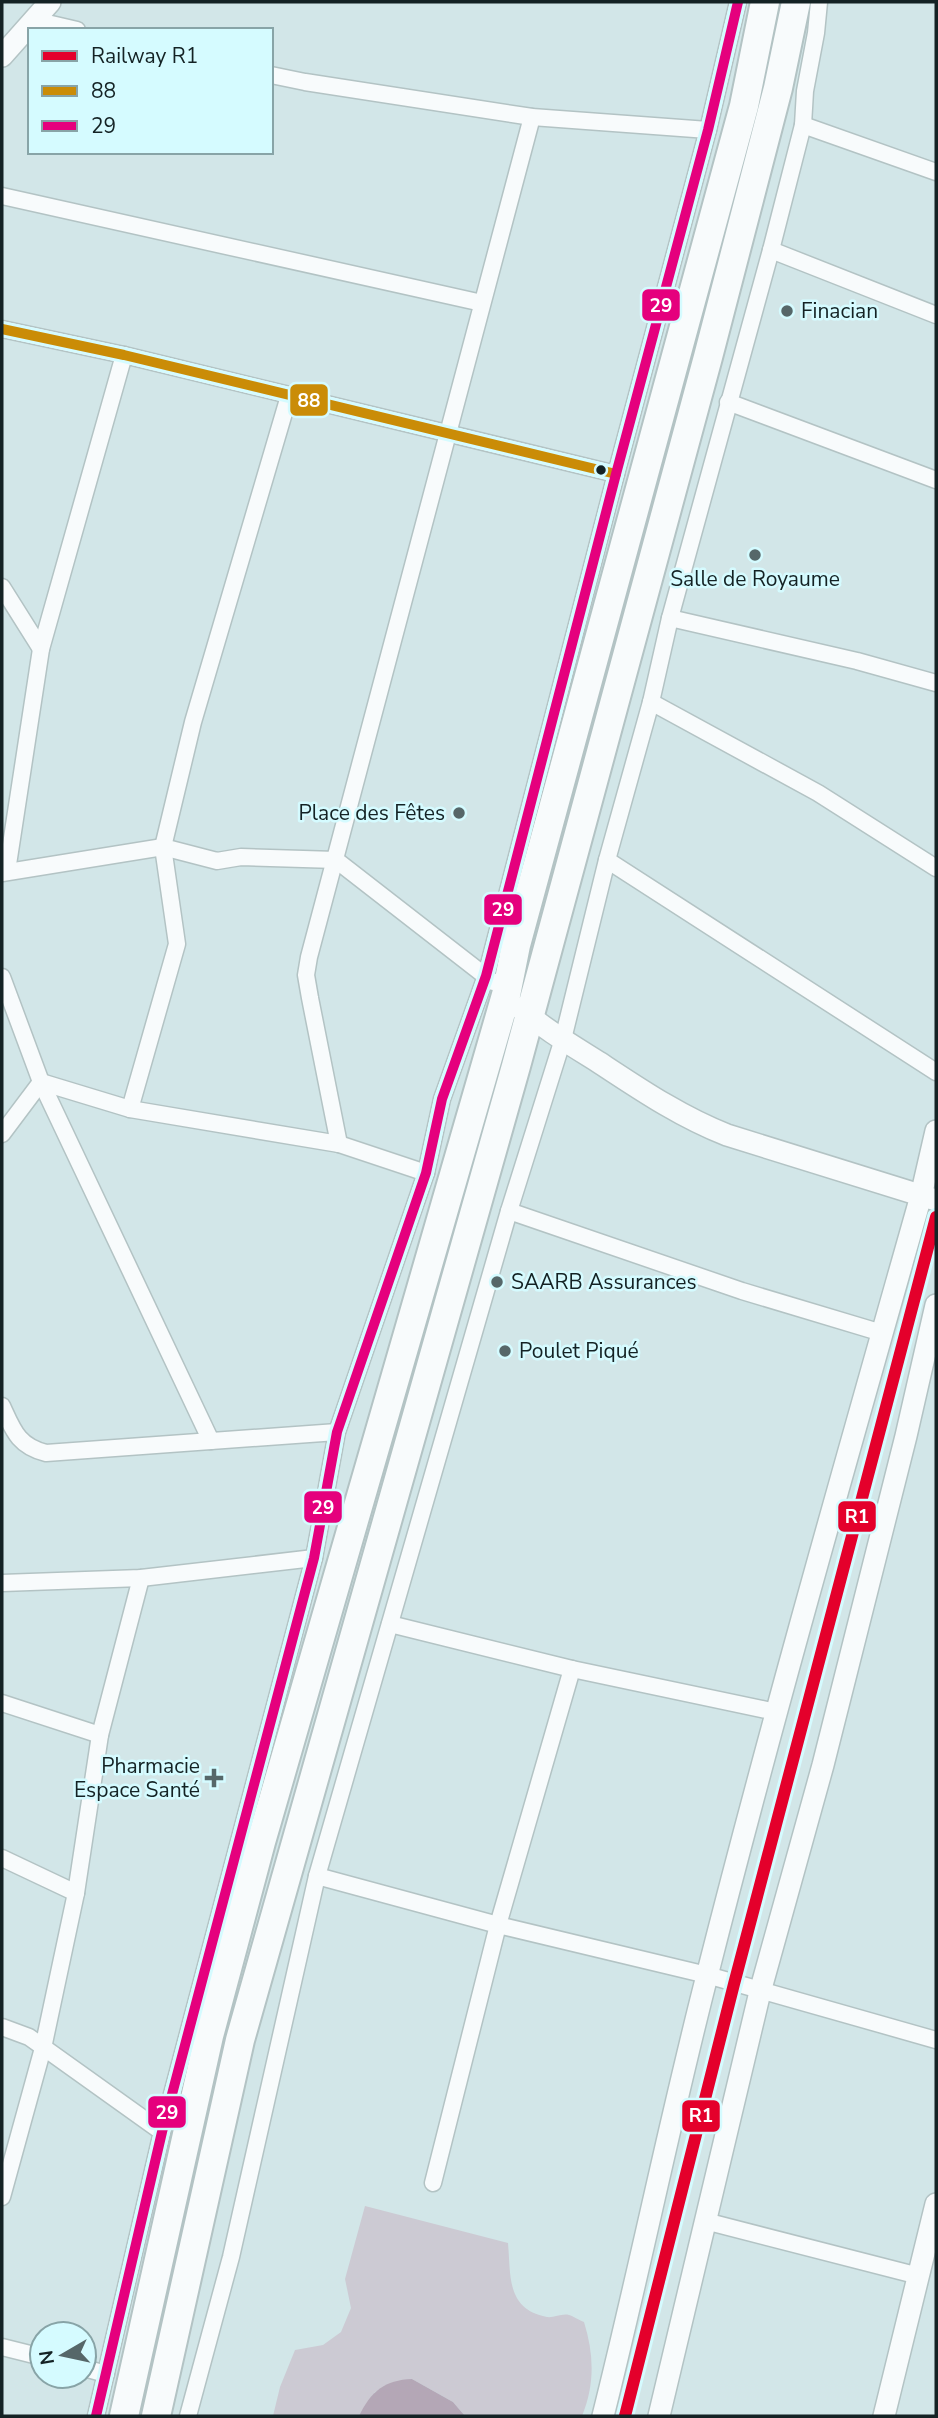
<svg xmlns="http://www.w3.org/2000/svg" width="938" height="2418" font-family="'Nunito Sans',sans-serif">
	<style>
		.green { fill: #cccad3 }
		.water { fill: #b4a7b6 }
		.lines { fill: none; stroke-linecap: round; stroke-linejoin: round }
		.street-casing { stroke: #b3c3c4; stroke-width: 19 }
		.secondary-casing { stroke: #b3c3c4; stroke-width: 24 }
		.highway-casing { stroke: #b3c3c4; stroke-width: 32 }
		.street { stroke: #f8fbfc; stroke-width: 16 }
		.secondary { stroke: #f8fbfc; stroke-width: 21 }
		.highway { stroke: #f8fbfc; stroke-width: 28 }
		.bus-1-casing { stroke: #d5fbff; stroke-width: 16 }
		.bus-2-casing { stroke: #d5fbff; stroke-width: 16 }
		.bus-1 { stroke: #ca8c07; stroke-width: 10 }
		.bus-2 { stroke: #e5007d; stroke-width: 10 }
		.rail-1-casing { stroke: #d5fbff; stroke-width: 18 }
		.rail-1 { stroke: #e4002b; stroke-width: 12 }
		.poi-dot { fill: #566769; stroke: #d5fbff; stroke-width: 2.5 }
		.bus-dot { fill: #142224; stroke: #d5fbff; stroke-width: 2.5 }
		.labels { text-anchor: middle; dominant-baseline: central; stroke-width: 5; stroke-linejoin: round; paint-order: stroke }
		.poi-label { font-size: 21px; fill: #142224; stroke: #d5fbff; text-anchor: start }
		.line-badge { stroke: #d5fbff; stroke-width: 2.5 }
		.badge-label { font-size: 19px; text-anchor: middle; font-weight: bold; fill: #fff }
	</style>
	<rect width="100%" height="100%" fill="#d2e6e8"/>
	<path class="green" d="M365,2206L508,2243C511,2276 506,2309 547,2317C554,2318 562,2313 569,2315C573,2316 579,2320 584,2322C594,2354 595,2385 582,2416H465L453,2402L412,2379L375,2392L359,2416H273L280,2387L295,2350L323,2345L341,2332L351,2308L345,2279Z"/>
	<path class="water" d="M412,2379L453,2402L465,2416H359C371,2391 385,2380 412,2379Z"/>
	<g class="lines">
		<g class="street-casing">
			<g id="street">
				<polyline points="34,20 77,30"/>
				<polyline points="271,75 305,82 532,117 708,130"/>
				<polyline points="803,125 936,172"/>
				<polyline points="2,196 482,303"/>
				<polyline points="771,250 936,315"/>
				<polyline points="2,329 124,355 616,474"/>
				<polyline points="728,402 936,480"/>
				<polyline points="2,587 41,649"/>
				<polyline points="670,618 857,661 936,683"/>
				<polyline points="651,702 818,793 936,868"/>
				<polyline points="607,860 936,1072"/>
				<polyline points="7,871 41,649 124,355"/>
				<polyline points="2,873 163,847 217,861 241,857 336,860 493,982"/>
				<polyline points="2,977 41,1082 211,1441"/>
				<polyline points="41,1082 130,1109 339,1144 426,1173"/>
				<polyline points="130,1109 177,944 163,847 193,722 289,396"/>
				<polyline points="2,1134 41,1082"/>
				<polyline points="339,1144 310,998 306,975 309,957 532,117"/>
				<polyline points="509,1211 742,1291 882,1333"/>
				<path d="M2,1406C13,1430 18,1446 46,1453L337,1432"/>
				<polyline points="2,1583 141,1578 314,1558"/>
				<polyline points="390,1624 572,1669 776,1712"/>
				<polyline points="2,1703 100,1735"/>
				<polyline points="2,1858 76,1893"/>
				<polyline points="317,1876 498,1925 707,1975 936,2040"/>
				<polyline points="2,2027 29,2037 162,2132"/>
				<polyline points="433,2183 498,1925 572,1669"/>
				<polyline points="2,2197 43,2048 76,1893 100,1735 141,1578"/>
				<polyline points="705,2221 919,2276"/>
				<polyline points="2,2347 42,2357"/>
				<polyline points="84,2368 106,2374"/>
				<polyline points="96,2416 162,2132 314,1558 337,1432 426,1173 442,1099 486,976 616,474 708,130 738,2"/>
				<polyline points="188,2416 231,2257 317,1876 509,1211 563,1039 607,860 651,702 670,618 771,250 803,125 805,91 816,33 819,2"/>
			</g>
		</g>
		<g class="secondary-casing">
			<g id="secondary">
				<polyline points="2,56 50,2"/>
				<path d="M520,1008C544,1029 573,1046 600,1063C641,1090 681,1117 727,1135L936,1200"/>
				<path d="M603,2416C640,2269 670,2119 708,1972C774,1712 848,1454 921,1196L936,1131"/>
				<polyline points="659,2416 760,1992 823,1765 906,1436 936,1305"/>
				<polyline points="884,2416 936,2204"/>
			</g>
		</g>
		<g class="highway-casing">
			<g id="highway">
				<polyline points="124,2416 209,2036 261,1842 506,995 516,945 744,106 765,2"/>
				<polyline points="156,2416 240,2040 516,1066 708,357 778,88 796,2"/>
			</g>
		</g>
		<use href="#street" class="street"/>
		<use href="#secondary" class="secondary"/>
		<use href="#highway" class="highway"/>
		<g class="bus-1-casing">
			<polyline id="bus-1" points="2,329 124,355 616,474"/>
		</g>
		<g class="bus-2-casing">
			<polyline id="bus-2" points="96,2416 162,2132 314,1558 337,1432 426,1173 442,1099 486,976 616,474 708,130 738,2"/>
		</g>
		<use href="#bus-1" class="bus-1"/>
		<use href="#bus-2" class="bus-2"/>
		<g class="rail-1-casing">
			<polyline id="rail-1" points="625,2416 734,1984 936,1217"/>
		</g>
		<use href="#rail-1" class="rail-1"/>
	</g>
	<g class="poi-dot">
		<circle cx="787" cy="311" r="7"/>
		<circle cx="755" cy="555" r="7"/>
		<circle cx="459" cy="813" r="7"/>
		<circle cx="497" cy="1282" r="7"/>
		<circle cx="505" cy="1351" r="7"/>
		<path d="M210.5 1767.5h7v7h7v7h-7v7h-7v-7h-7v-7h7z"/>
	</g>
	<circle class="bus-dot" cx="601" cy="470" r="6"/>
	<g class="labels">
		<g class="poi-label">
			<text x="801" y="311">Finacian</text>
			<text x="755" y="579" text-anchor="middle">Salle de Royaume</text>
			<text x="445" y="813" text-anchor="end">Place des Fêtes</text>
			<text x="511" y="1282">SAARB Assurances</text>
			<text x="519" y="1351">Poulet Piqué</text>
			<text x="200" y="1766" text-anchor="end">Pharmacie<tspan x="200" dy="24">Espace Santé</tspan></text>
		</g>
	</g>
	<g class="line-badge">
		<rect x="641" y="288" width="40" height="34" rx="7" fill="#e5007d"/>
		<rect x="289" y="383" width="40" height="34" rx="7" fill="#ca8c07"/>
		<rect x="483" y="893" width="40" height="33" rx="7" fill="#e5007d"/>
		<rect x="303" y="1490" width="40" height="34" rx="7" fill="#e5007d"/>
		<rect x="837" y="1500" width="40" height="33" rx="7" fill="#e4002b"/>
		<rect x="147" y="2095" width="40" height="34" rx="7" fill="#e5007d"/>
		<rect x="681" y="2099" width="40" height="34" rx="7" fill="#e4002b"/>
	</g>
	<g class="badge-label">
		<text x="661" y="312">29</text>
		<text x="309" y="407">88</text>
		<text x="503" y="916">29</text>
		<text x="323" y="1514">29</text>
		<text x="857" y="1523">R1</text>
		<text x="167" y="2119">29</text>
		<text x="701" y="2122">R1</text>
	</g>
	<rect width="938" height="2418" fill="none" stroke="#142224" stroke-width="7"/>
	<rect x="28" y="28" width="245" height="126" fill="#d5fbff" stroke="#88a4a7" stroke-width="2"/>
	<rect x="42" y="51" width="35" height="10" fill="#e4002b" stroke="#88a4a7" stroke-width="2"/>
	<text x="91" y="63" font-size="21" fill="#142224">Railway R1</text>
	<rect x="42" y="86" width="35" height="10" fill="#ca8c07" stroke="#88a4a7" stroke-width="2"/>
	<text x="91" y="98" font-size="21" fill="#142224">88</text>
	<rect x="42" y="121" width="35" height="10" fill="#e5007d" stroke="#88a4a7" stroke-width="2"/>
	<text x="91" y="133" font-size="21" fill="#142224">29</text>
	<g transform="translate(63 2355) rotate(261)"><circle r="33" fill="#d5fbff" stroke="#88a4a7" stroke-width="2"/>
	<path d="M0-5L12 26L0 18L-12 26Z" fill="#566769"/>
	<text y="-10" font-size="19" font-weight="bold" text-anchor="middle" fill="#142224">N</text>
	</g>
</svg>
